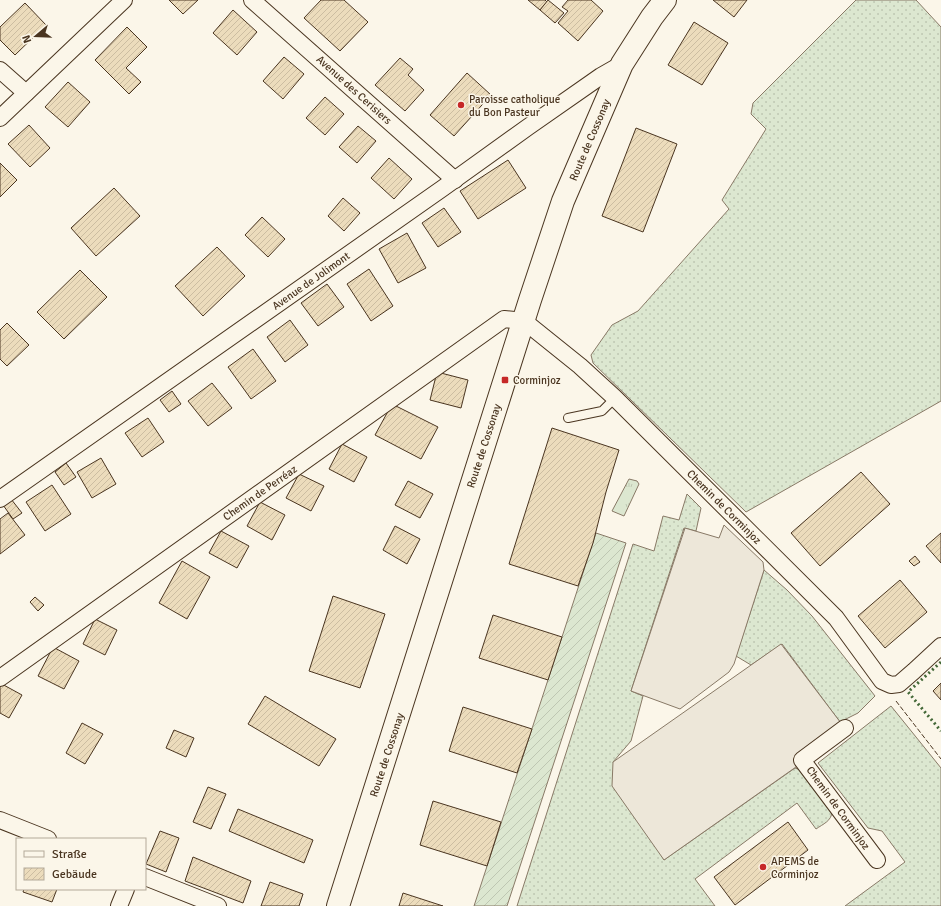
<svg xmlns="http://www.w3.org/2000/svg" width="941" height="906" font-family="Signika,sans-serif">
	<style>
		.grass { fill: url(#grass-dots); stroke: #887966 }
		.park { fill: url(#park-tufts); stroke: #887966 }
		.garden { fill: url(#garden-furrows); stroke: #887966 }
		.parking { fill: #ede7d9; stroke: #887966 }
		.building { fill: url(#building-hatch); stroke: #4a3520 }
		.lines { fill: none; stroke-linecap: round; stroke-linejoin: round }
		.lane-casing { stroke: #4a3520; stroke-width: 10 }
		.street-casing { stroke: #4a3520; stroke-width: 18 }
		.primary-casing { stroke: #4a3520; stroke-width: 24 }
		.lane { stroke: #fbf6e9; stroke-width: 8 }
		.street { stroke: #fbf6e9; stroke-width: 16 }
		.primary { stroke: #fbf6e9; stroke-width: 22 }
		.hedge { stroke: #436837; stroke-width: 3; stroke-dasharray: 2 3; stroke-linecap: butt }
		.fence { stroke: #4a3520; stroke-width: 1; stroke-dasharray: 5 2; stroke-linecap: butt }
		.poi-dot { fill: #c62828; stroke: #fbf6e9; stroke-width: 1.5 }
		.labels { text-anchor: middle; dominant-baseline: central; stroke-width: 3; stroke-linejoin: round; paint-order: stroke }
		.street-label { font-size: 11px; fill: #4a3520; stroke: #fbf6e9 }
		.poi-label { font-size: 11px; fill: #4a3520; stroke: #fbf6e9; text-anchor: start }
	</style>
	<defs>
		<pattern id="grass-dots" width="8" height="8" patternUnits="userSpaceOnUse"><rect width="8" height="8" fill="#dce7d0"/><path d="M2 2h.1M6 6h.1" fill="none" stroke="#bec7b2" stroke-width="1.8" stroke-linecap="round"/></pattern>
		<pattern id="park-tufts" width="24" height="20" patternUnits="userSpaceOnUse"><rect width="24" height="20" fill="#dce7d0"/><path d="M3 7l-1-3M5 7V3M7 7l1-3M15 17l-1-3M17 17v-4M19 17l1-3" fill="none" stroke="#bec7b2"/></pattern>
		<pattern id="garden-furrows" width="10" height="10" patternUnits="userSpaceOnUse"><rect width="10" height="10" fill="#dce7d0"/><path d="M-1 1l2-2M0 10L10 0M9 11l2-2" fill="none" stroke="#bec7b2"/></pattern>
		<pattern id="building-hatch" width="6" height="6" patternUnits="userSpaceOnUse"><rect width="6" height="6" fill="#ecdcbc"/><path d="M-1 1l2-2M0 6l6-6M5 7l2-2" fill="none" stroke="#ccbda1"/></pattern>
	</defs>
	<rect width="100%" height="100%" fill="#fbf6e9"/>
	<g class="grass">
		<polygon points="856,0 916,0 941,27 941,401 746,512 593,363 591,355 612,325 638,311 729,209 722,200 766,129 751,114 753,103"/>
		<path d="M687,494L701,508L696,531L684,528L631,691L643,696L631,741L613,762L664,860L795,768L803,771L832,811C832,821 823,824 816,829L797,803L695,879L715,906H517L633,544L654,551L663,516L679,520Z"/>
		<polygon points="764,570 787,590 812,616 875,696 858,713 840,722 782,644 751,665 736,656"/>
		<polygon points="891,706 941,768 941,906 845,906 905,862 882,831 868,828 818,763"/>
	</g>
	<polygon class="park" points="629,479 637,481 639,484 624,516 612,511"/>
	<polygon class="garden" points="596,533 626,543 507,906 474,906"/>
	<g class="parking">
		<polygon points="724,525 763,562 764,570 734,664 729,672 680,709 631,691 685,528 719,538"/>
		<polygon points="781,644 847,731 664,860 612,786 613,762"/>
	</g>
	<g class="building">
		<polygon points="169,0 198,0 183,14"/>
		<polygon points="321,0 344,0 368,22 340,51 304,18"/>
		<polygon points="528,0 545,0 547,2 540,10"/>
		<polygon points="548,0 564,13 555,23 540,10"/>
		<polygon points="568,0 591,0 603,11 578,41 558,23 568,11 562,7"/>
		<polygon points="713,0 747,0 734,17"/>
		<polygon points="25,3 46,25 15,55 0,40 0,27"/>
		<polygon points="233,10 257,32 237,55 213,33"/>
		<polygon points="694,22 728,43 702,85 668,65"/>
		<polygon points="127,27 147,47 126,68 141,82 129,94 95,60"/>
		<polygon points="284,57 304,74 283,99 263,81"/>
		<polygon points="400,58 413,69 408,75 424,90 405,111 375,85"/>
		<polygon points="467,73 491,95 454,136 430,115"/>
		<polygon points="68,82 90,102 68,127 45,107"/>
		<polygon points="325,97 344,114 325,135 306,118"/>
		<polygon points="29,125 50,148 30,167 8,144"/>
		<polygon points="358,126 376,141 357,163 339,147"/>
		<polygon points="636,128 677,144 643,232 602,216"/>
		<polygon points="389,158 412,179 394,199 371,178"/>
		<polygon points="508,160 526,188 478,219 460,191"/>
		<polygon points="0,163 17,180 0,197"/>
		<polygon points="114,188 140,216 96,256 71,228"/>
		<polygon points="343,198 360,213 344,231 328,216"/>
		<polygon points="444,208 461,232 438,247 422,223"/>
		<polygon points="262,217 285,239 268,257 245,235"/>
		<polygon points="407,233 426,268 398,283 379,249"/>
		<polygon points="217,247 245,276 203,316 175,286"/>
		<polygon points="369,269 393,306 371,321 347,284"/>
		<polygon points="80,270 107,297 64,339 37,312"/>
		<polygon points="327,284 344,307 318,326 301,303"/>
		<polygon points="290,320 308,345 285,362 267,337"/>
		<polygon points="7,323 29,345 7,366 0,359 0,330"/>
		<polygon points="253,349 276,381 251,399 228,367"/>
		<polygon points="437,372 468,380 461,408 430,400"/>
		<polygon points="212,383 232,408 208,426 188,401"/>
		<polygon points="172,391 181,404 169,412 160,400"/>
		<polygon points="392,404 438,427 421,459 375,435"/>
		<polygon points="148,418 164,442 142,457 125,433"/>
		<polygon points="552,428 619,450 606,492 593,543 578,586 509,564"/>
		<polygon points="342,444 367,457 354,482 329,469"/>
		<polygon points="101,458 116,484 92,498 77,472"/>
		<polygon points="66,463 76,477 64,485 55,472"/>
		<polygon points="861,472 890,504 820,566 791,533"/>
		<polygon points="299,474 324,486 311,511 286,498"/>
		<polygon points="408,481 433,494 420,518 395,505"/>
		<polygon points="52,485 71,514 45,531 26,502"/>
		<polygon points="11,499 22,513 13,519 3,505"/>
		<polygon points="260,502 285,515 272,540 247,526"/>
		<polygon points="8,513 25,535 0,554 0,519"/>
		<polygon points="395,526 420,539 407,564 383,550"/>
		<polygon points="221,531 249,546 237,568 209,553"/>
		<polygon points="941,533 941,563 926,546"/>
		<polygon points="915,556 920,562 914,566 909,561"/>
		<polygon points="182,561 210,577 187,619 159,603"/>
		<polygon points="900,580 927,612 885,648 858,616"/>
		<polygon points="333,596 385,614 360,688 309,671"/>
		<polygon points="35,597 44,605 38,611 30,602"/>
		<polygon points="493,615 562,637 548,680 479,658"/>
		<polygon points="95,619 117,630 105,655 83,644"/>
		<polygon points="53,647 79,661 64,689 38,676"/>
		<polygon points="0,683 22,695 9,718 0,713"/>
		<polygon points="941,683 941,700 933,691"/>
		<polygon points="265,696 336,739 319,766 248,724"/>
		<polygon points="463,707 532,729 517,773 449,751"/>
		<polygon points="82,723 103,734 85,764 66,753"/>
		<polygon points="174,730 194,738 186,757 166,748"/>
		<polygon points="208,787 226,794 211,829 193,822"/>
		<polygon points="433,801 501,822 487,866 420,845"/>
		<polygon points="238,809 313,840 304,863 229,831"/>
		<polygon points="788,822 808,850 735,905 714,877"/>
		<polygon points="160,831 179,838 166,872 146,864"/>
		<polygon points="193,857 251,881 243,903 185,881"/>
		<polygon points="270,882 303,894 299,906 261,906"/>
		<polygon points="24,889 57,889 52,902 23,892"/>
		<polygon points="403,893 443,906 399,906"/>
	</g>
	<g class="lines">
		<g class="lane-casing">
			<polyline id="lane" points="568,418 602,411 615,398"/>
		</g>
		<g class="street-casing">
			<g id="street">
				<polyline points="252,0 455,180"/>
				<polyline points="0,70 26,93"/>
				<polyline points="0,118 124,0"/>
				<polyline points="0,499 443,188 528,127 601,76 622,64"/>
				<polyline points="0,678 504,319 524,321 580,366 615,398 836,618 882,681 891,685 899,684 914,671 941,646"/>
				<polyline points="845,728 802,760 877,860"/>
				<polyline points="0,820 48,839"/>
				<polyline points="145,877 218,906"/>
				<polyline points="119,906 126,889"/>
			</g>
		</g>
		<g class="primary-casing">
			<polyline id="primary" points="338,906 530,300 563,201 622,64 652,17 665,0"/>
		</g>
		<use href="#lane" class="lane"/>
		<use href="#street" class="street"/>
		<use href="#primary" class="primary"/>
		<polyline class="hedge" points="941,662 908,692 941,731"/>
		<polyline class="fence" points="896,701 941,759"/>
	</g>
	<g class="poi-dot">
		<circle cx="461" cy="105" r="4"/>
		<rect x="501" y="376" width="8" height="8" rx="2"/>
		<circle cx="763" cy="867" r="4"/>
	</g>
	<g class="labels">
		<g class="street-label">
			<text transform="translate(354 90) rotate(42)">Avenue des Cerisiers</text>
			<text transform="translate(590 140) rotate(-67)">Route de Cossonay</text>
			<text transform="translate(311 281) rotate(-35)">Avenue de Jolimont</text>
			<text transform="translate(484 446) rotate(-72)">Route de Cossonay</text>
			<text transform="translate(260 493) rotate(-35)">Chemin de Perréaz</text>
			<text transform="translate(724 507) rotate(45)">Chemin de Corminjoz</text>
			<text transform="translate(387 755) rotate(-72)">Route de Cossonay</text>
			<text transform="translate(838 808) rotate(54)">Chemin de Corminjoz</text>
		</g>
		<g class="poi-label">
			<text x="469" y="99">Paroisse catholique<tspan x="469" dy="13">du Bon Pasteur</tspan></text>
			<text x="513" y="380">Corminjoz</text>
			<text x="771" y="861">APEMS de<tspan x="771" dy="13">Corminjoz</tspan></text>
		</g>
	</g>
	<rect x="16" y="838" width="130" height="52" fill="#fbf6e9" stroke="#b4a999"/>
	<rect x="24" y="851" width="20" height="6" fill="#fbf6e9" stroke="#b4a999"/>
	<text x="52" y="858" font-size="12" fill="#4a3520">Straße</text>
	<rect x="24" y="868" width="20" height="12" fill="url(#building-hatch)" stroke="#b4a999"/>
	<text x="52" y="878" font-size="12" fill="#4a3520">Gebäude</text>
	<g transform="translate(36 36) rotate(251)" stroke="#fbf6e9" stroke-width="3" paint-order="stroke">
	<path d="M0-3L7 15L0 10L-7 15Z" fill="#4a3520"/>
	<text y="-6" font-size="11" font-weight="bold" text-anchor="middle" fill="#4a3520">N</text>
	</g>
</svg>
